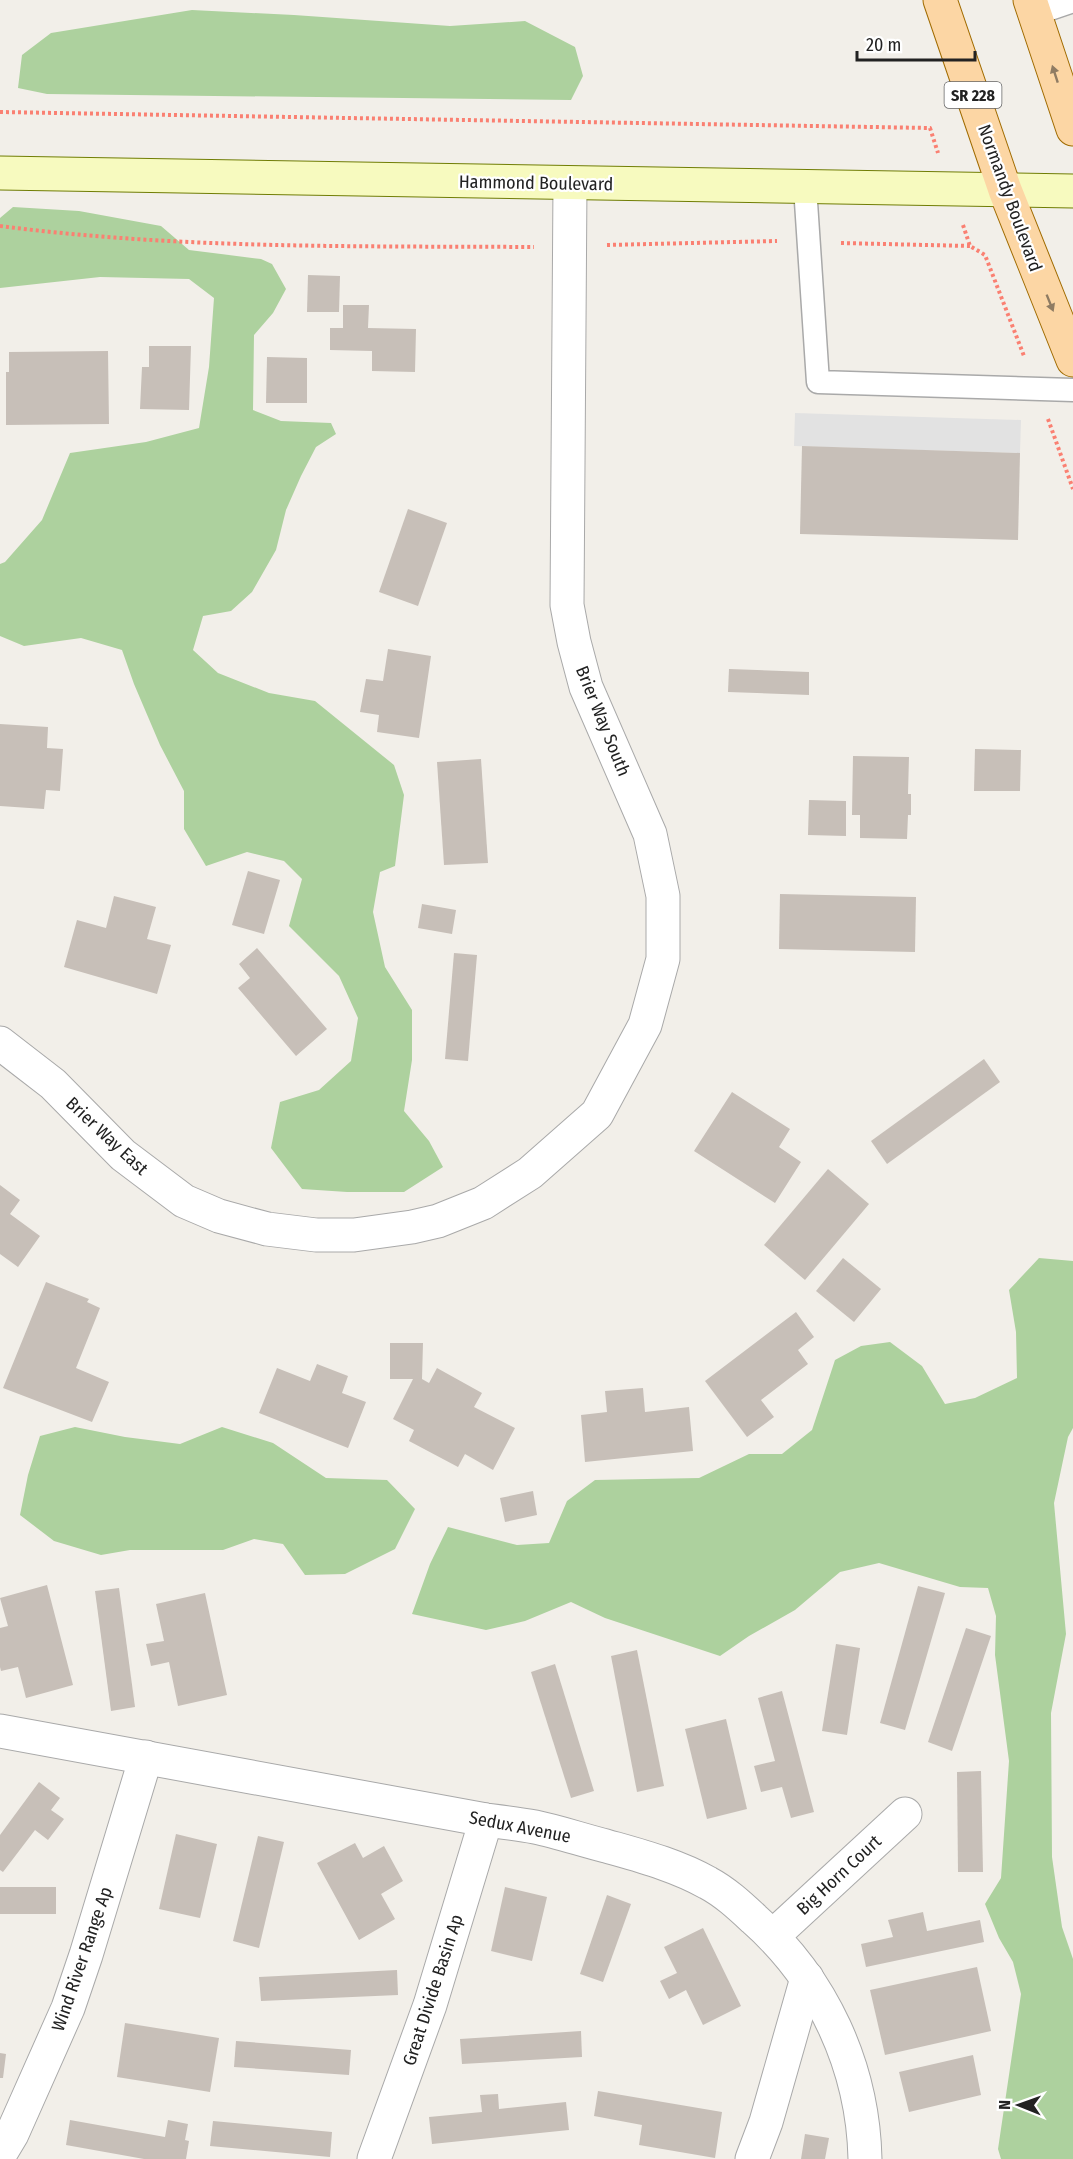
<svg xmlns="http://www.w3.org/2000/svg" width="1073" height="2159" font-family="'Fira Sans Condensed',sans-serif">
	<style>
		.forest { fill: #add19e }
		.parking { fill: #e2e2e2 }
		.building { fill: #c7bfb8 }
		.lines { fill: none; stroke-linecap: round; stroke-linejoin: round }
		.lane-casing { stroke: #a9a9a9; stroke-width: 25 }
		.street-casing { stroke: #a9a9a9; stroke-width: 35 }
		.secondary-casing { stroke: #707d05; stroke-width: 35 }
		.primary-casing { stroke: #a06b00; stroke-width: 35 }
		.path { stroke: #fa8072; stroke-width: 4; stroke-dasharray: 3 3; stroke-linecap: butt }
		.lane { stroke: #fff; stroke-width: 22 }
		.street { stroke: #fff; stroke-width: 33 }
		.secondary { stroke: #f7fabf; stroke-width: 33 }
		.primary { stroke: #fcd6a4; stroke-width: 33 }
		.oneway { fill: #8f7c63 }
		.labels { text-anchor: middle; dominant-baseline: central; stroke-width: 4.5; stroke-linejoin: round; paint-order: stroke }
		.shield { fill: #fff; stroke: #646464; stroke-width: 1.5 }
		.shield-label { font-size: 16px; font-weight: bold; fill: #222 }
		.street-label { font-size: 18px; fill: #222; stroke: #fff }
	</style>
	<rect width="100%" height="100%" fill="#f2efe9"/>
	<g class="forest">
		<polygon points="192,10 294,15 450,26 525,21 575,47 583,76 571,100 47,94 18,88 22,55 51,33"/>
		<polygon points="13,207 79,211 161,226 189,250 261,259 272,264 286,289 273,313 254,335 253,410 281,421 331,423 336,434 316,447 301,476 286,510 276,550 252,592 231,611 203,616 193,650 218,673 269,693 315,701 394,765 404,795 395,866 380,872 373,912 385,967 412,1010 412,1060 404,1111 429,1141 443,1167 404,1192 347,1192 302,1189 271,1148 280,1102 319,1090 351,1061 358,1018 339,976 289,926 302,879 284,861 247,852 206,866 184,829 184,791 160,745 134,684 122,650 81,638 24,646 0,636 0,564 5,562 42,520 70,453 146,442 199,428 209,367 214,298 189,279 100,277 0,288 0,218"/>
		<polygon points="1039,1258 1073,1261 1073,1428 1068,1437 1054,1503 1066,1634 1051,1713 1052,1857 1062,1927 1073,1959 1073,2159 1001,2159 998,2149 1021,1994 1013,1962 999,1938 985,1904 1001,1878 1009,1761 995,1655 996,1616 988,1588 960,1587 879,1563 840,1572 795,1610 749,1636 720,1656 605,1618 571,1602 525,1621 486,1630 412,1614 430,1564 448,1527 517,1545 549,1543 567,1501 595,1480 699,1478 749,1454 782,1454 812,1430 835,1360 861,1346 890,1342 922,1366 945,1404 975,1398 1017,1378 1016,1332 1009,1290"/>
		<polygon points="75,1427 125,1437 180,1444 222,1427 273,1443 326,1478 387,1480 415,1509 395,1549 345,1574 305,1575 283,1544 254,1539 223,1550 130,1550 101,1555 54,1541 20,1515 28,1475 40,1436"/>
	</g>
	<polygon class="parking" points="795,413 1021,420 1020,453 794,446"/>
	<g class="building">
		<polygon points="308,275 340,276 339,312 307,312"/>
		<polygon points="343,305 369,305 368,328 416,329 415,372 372,371 372,351 330,350 330,328 343,328"/>
		<polygon points="149,346 191,346 189,410 140,409 142,367 149,367"/>
		<polygon points="108,351 109,424 6,425 6,372 9,372 9,352"/>
		<polygon points="267,357 307,358 307,403 266,403"/>
		<polygon points="802,446 1020,453 1018,540 800,534"/>
		<polygon points="408,509 447,523 418,606 379,592"/>
		<polygon points="388,649 431,656 419,738 377,732 379,715 360,712 366,679 383,681"/>
		<polygon points="729,669 809,672 809,695 728,692"/>
		<polygon points="0,724 48,727 47,748 63,749 60,791 46,790 44,809 0,806"/>
		<polygon points="975,749 1021,750 1020,791 974,791"/>
		<polygon points="853,756 909,757 908,794 911,794 911,815 908,815 907,839 860,838 860,815 852,815"/>
		<polygon points="481,759 488,863 444,865 437,762"/>
		<polygon points="809,800 846,801 846,836 808,835"/>
		<polygon points="248,871 280,880 264,934 232,925"/>
		<polygon points="780,894 916,897 915,952 779,949"/>
		<polygon points="114,896 156,907 147,939 171,945 157,994 64,967 77,920 106,928"/>
		<polygon points="422,904 456,910 452,934 418,928"/>
		<polygon points="257,948 327,1029 296,1056 238,988 250,978 239,964"/>
		<polygon points="454,953 477,955 468,1061 445,1059"/>
		<polygon points="984,1059 1000,1082 887,1164 871,1141"/>
		<polygon points="732,1092 790,1129 779,1147 801,1162 775,1203 694,1151"/>
		<polygon points="828,1169 869,1204 805,1280 764,1245"/>
		<polygon points="0,1185 20,1200 10,1214 40,1236 18,1267 0,1254"/>
		<polygon points="843,1258 881,1289 854,1322 816,1291"/>
		<polygon points="46,1282 89,1299 87,1302 100,1308 76,1368 109,1382 92,1422 3,1388"/>
		<polygon points="796,1312 814,1337 798,1350 808,1364 761,1400 774,1417 747,1437 705,1381"/>
		<polygon points="390,1343 423,1343 422,1379 429,1383 437,1368 482,1393 474,1407 515,1428 493,1470 465,1454 458,1467 409,1441 414,1430 393,1419 413,1379 390,1379"/>
		<polygon points="317,1364 348,1376 342,1393 366,1402 348,1448 259,1413 277,1368 310,1381"/>
		<polygon points="643,1388 645,1412 689,1407 693,1451 585,1462 581,1415 607,1412 605,1391"/>
		<polygon points="533,1491 537,1515 505,1522 500,1498"/>
		<polygon points="47,1585 73,1685 26,1698 18,1667 1,1671 0,1667 0,1628 8,1626 0,1598"/>
		<polygon points="918,1586 945,1593 905,1730 880,1723"/>
		<polygon points="119,1588 135,1707 111,1711 95,1591"/>
		<polygon points="205,1593 227,1695 178,1706 169,1662 151,1666 146,1644 164,1641 156,1604"/>
		<polygon points="966,1628 991,1636 952,1751 928,1742"/>
		<polygon points="836,1644 860,1648 847,1735 822,1731"/>
		<polygon points="637,1650 664,1786 637,1792 611,1656"/>
		<polygon points="555,1664 594,1791 571,1798 531,1672"/>
		<polygon points="782,1691 814,1812 791,1818 782,1787 761,1792 754,1766 775,1761 758,1698"/>
		<polygon points="726,1719 747,1809 707,1819 685,1729"/>
		<polygon points="981,1771 983,1872 958,1872 957,1772"/>
		<polygon points="39,1782 60,1798 51,1810 64,1819 48,1840 35,1830 3,1872 0,1870 0,1835"/>
		<polygon points="176,1834 217,1844 200,1918 159,1909"/>
		<polygon points="258,1836 284,1842 259,1948 233,1941"/>
		<polygon points="355,1843 363,1858 384,1846 403,1881 381,1894 395,1919 359,1940 317,1863"/>
		<rect x="0" y="1887" width="56" height="27"/>
		<polygon points="505,1887 547,1897 532,1961 491,1951"/>
		<polygon points="607,1895 631,1904 603,1982 580,1974"/>
		<polygon points="923,1912 927,1931 980,1920 984,1942 866,1967 861,1944 893,1937 888,1920"/>
		<polygon points="703,1928 741,2006 703,2025 686,1990 669,1999 660,1981 677,1973 664,1947"/>
		<polygon points="977,1967 991,2031 885,2055 870,1990"/>
		<polygon points="397,1970 398,1995 261,2001 259,1977"/>
		<polygon points="125,2023 219,2038 210,2092 117,2077"/>
		<polygon points="581,2031 582,2057 462,2064 460,2039"/>
		<polygon points="236,2041 351,2050 349,2075 234,2067"/>
		<polygon points="0,2053 6,2054 3,2078 0,2078"/>
		<polygon points="973,2055 981,2095 909,2112 899,2072"/>
		<polygon points="598,2091 722,2112 715,2158 639,2145 642,2125 594,2116"/>
		<polygon points="498,2094 499,2109 566,2102 569,2130 432,2144 429,2117 482,2112 480,2095"/>
		<polygon points="70,2120 165,2137 168,2120 188,2124 185,2140 189,2141 186,2159 144,2159 66,2145"/>
		<polygon points="213,2121 332,2132 330,2157 210,2146"/>
		<polygon points="805,2134 829,2138 825,2159 801,2159"/>
	</g>
	<g class="lines">
		<g class="lane-casing">
			<g id="lane">
				<polyline points="1035,14 1073,1"/>
				<polyline points="805,187 818,382 1073,390"/>
			</g>
		</g>
		<g class="street-casing">
			<g id="street">
				<polyline points="0,1043 53,1084 123,1155 184,1201 219,1216 267,1229 316,1235 354,1235 412,1227 438,1221 483,1203 530,1173 597,1114 645,1025 663,959 663,896 650,834 586,687 574,642 567,605 570,184"/>
				<path d="M0,1731L486,1820C502,1822 519,1824 535,1827C559,1832 582,1840 606,1846C641,1856 676,1865 708,1883C725,1892 740,1906 754,1919C823,1980 863,2067 865,2159"/>
				<polyline points="773,1936 905,1814"/>
				<polyline points="0,2154 12,2134 68,2008 86,1955 146,1757"/>
				<polyline points="374,2159 430,2005 486,1820"/>
				<polyline points="752,2159 766,2122 807,1978"/>
			</g>
		</g>
		<g class="secondary-casing">
			<polyline id="secondary" points="0,173 1073,191"/>
		</g>
		<g class="primary-casing">
			<g id="primary">
				<polyline points="940,0 1005,190 1073,360"/>
				<polyline points="1030,0 1073,129"/>
			</g>
		</g>
		<g class="path">
			<polyline points="0,112 930,128 938,153"/>
			<polyline points="963,225 970,246 985,255 1024,356"/>
			<path d="M0,226C177,249 356,246 534,247"/>
			<polyline points="841,243 970,246"/>
			<polyline points="607,245 777,241"/>
			<polyline points="1048,419 1073,489"/>
		</g>
		<use href="#lane" class="lane"/>
		<use href="#street" class="street"/>
		<use href="#secondary" class="secondary"/>
		<use href="#primary" class="primary"/>
	</g>
	<defs><path id="oneway-solid" d="M-6-.8H1V-3.2L6.5 0L1 3.2V.8H-6Z" transform="scale(1.5)"/></defs>
	<g class="oneway">
		<use href="#oneway-solid" transform="translate(1055 74) rotate(-108)"/>
		<use href="#oneway-solid" transform="translate(1050 303) rotate(68)"/>
	</g>
	<g class="labels">
		<rect class="shield" x="944.5" y="82" width="57" height="26" rx="4.5"/>
		<g class="shield-label">
			<text x="973" y="95">SR 228</text>
		</g>
		<g class="street-label">
			<text transform="translate(536 183) rotate(1)">Hammond Boulevard</text>
			<text transform="translate(1010 198) rotate(70)">Normandy Boulevard</text>
			<text transform="translate(603 721) rotate(68)">Brier Way South</text>
			<text transform="translate(107 1136) rotate(43)">Brier Way East</text>
			<text transform="translate(520 1827) rotate(11)">Sedux Avenue</text>
			<text transform="translate(839 1875) rotate(-43)">Big Horn Court</text>
			<text transform="translate(82 1959) rotate(-71)">Wind River Range Ap</text>
			<text transform="translate(433 1990) rotate(-72)">Great Divide Basin Ap</text>
		</g>
	</g>
	<g transform="translate(1019 2105) rotate(271)" stroke="#ffffff" stroke-width="4.5" paint-order="stroke">
	<path d="M0-4.5L10 22L0 15L-10 22Z" fill="#222222"/>
	<text y="-9" font-size="16" font-weight="bold" text-anchor="middle" fill="#222222">N</text>
	</g>
	<path d="M857 51v9h118v-9" fill="none" stroke="#222222" stroke-width="3"/>
	<text x="866" y="51" font-size="18" fill="#222222" stroke="#ffffff" stroke-width="4.5" paint-order="stroke">20 m</text>
</svg>
